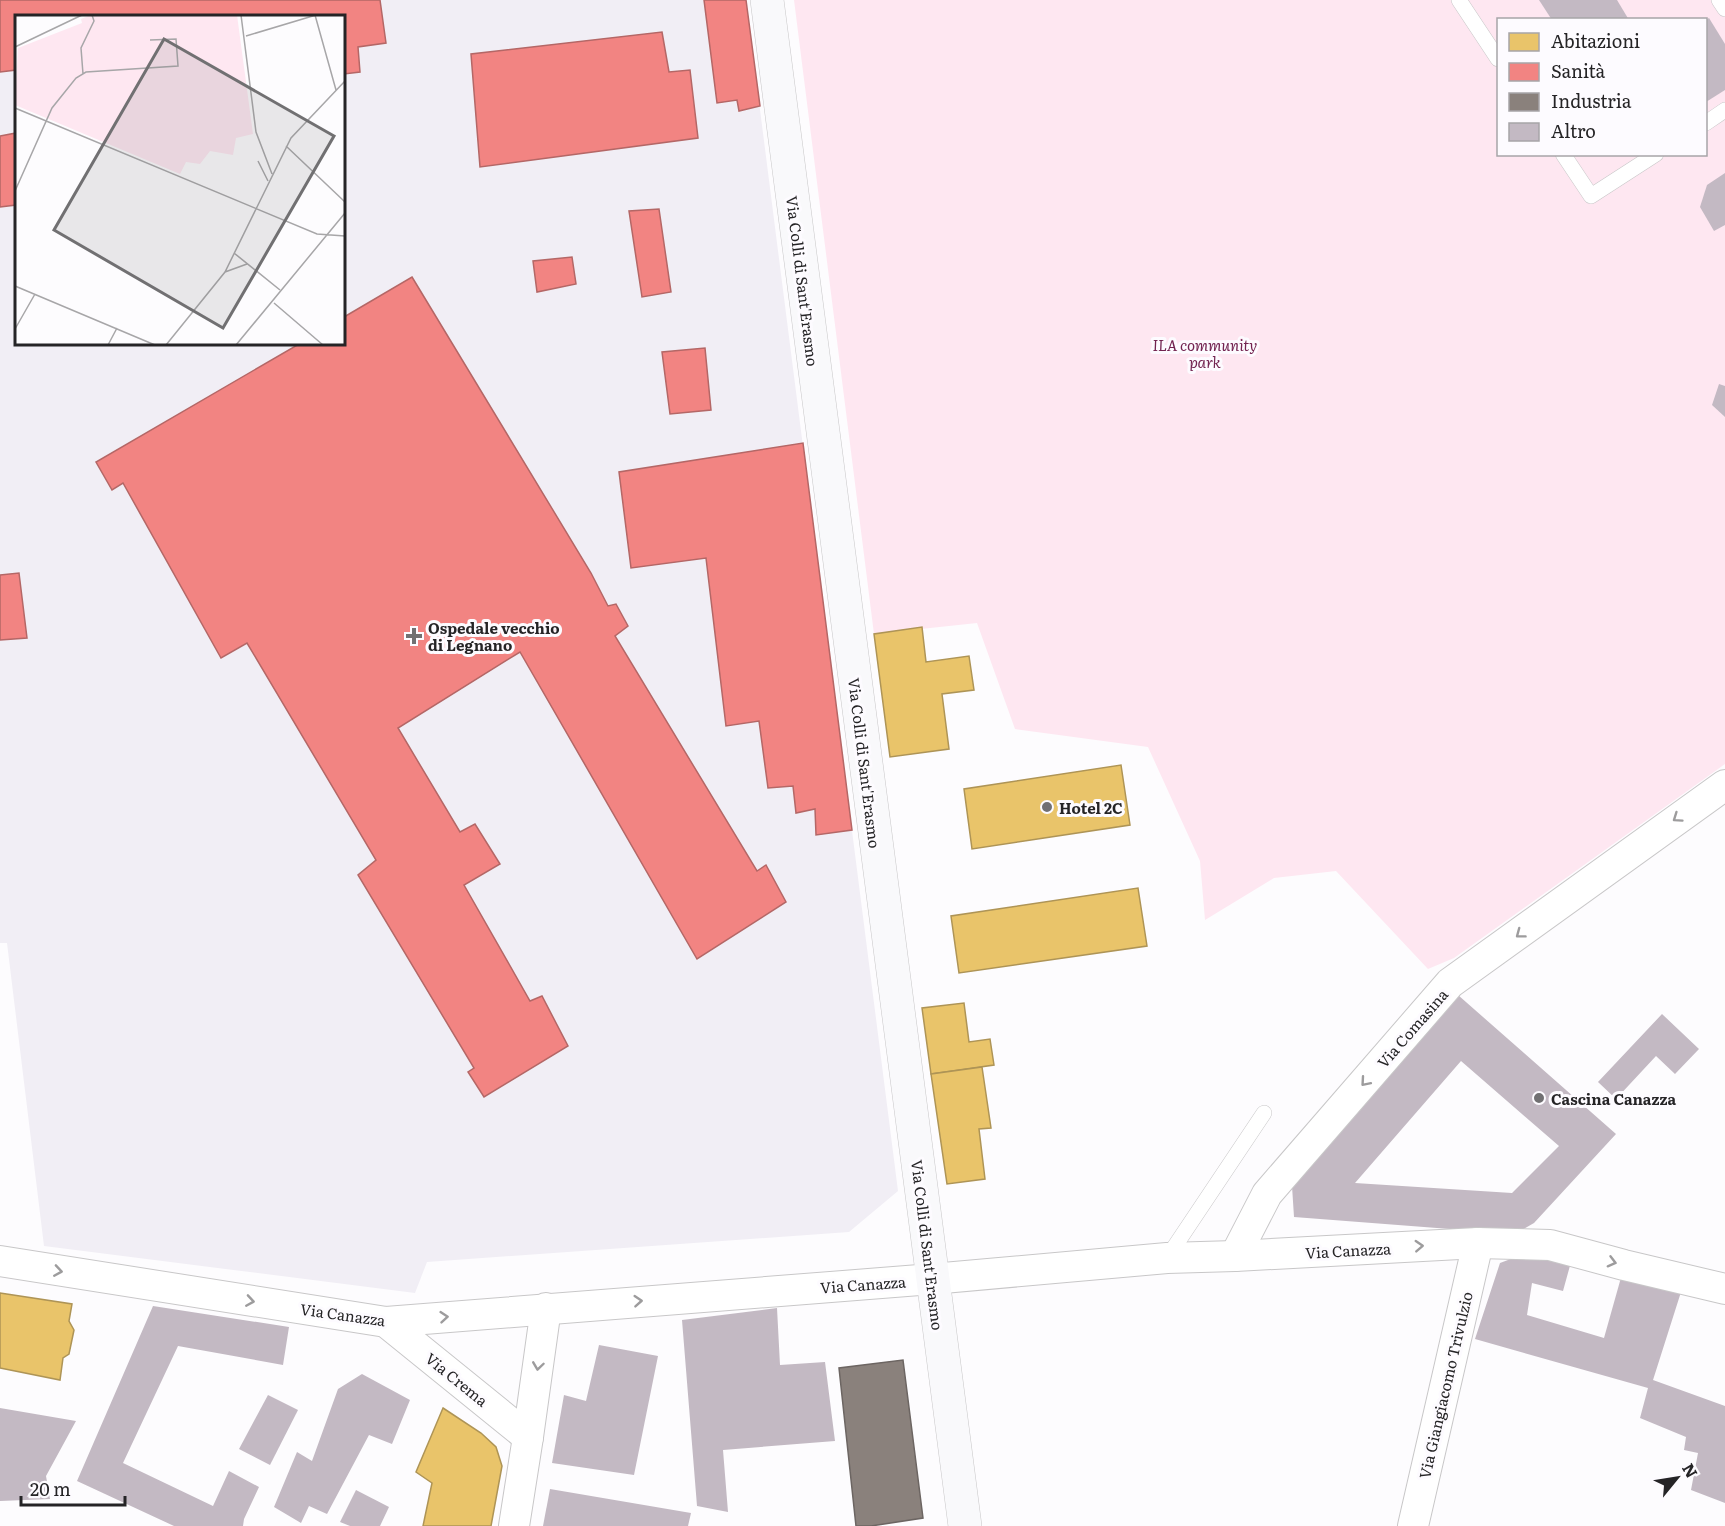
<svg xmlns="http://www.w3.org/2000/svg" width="1725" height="1526" font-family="Literata,serif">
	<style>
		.built { fill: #f1eef5; fill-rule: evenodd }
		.green { fill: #fee7f1; fill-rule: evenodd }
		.homes { fill: #e9c46a; stroke: #ae9456; stroke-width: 1.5 }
		.health { fill: #f28482; stroke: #b46766; stroke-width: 1.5 }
		.industry { fill: #8a817c; stroke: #6c6562; stroke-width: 1.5 }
		.building { fill: #c3b9c3; fill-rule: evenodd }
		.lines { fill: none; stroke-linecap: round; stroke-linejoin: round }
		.lane-casing { stroke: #c8c7c8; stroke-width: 16 }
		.street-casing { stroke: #c8c7c8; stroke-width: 32 }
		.secondary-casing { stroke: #c8c7c8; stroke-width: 34 }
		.lane { stroke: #fff; stroke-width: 15 }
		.street { stroke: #fff; stroke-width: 30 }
		.secondary { stroke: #f9f9fb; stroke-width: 33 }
		.oneway { stroke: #9d9c9d }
		.poi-dot { fill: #717072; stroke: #fdfbff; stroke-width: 2 }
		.labels { text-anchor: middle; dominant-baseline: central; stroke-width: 6; stroke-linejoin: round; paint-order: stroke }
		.street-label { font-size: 15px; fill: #252426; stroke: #fdfbff }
		.park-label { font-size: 15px; font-style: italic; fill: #722350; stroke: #fdfbff }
		.poi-label { font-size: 15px; font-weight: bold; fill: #252426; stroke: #fdfbff; text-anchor: start }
		.inset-road { fill: none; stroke: #a7a6a8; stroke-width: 1.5 }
		.view { fill: #717072; fill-opacity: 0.15; stroke: #717072; stroke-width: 3 }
		.inset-edge { fill: none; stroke: #252426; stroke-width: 3 }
	</style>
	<rect width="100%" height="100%" fill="#fdfcfe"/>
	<path class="built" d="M0,0H746L898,1191L849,1232L427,1262L415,1293L44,1246L7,943H0ZM16,16H344V344H16Z"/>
	<path class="green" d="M794,0H1725V764L1454,958L1428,969L1336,871L1274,878L1205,920L1200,861L1148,747L1015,729L977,623L874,634ZM1498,20H1706V154H1498Z"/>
	<g class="homes">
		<polygon points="922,627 926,662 969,656 974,690 942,694 949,749 890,757 874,634"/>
		<polygon points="1121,765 1130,825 972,849 964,789"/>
		<polygon points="1138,888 1147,946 959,973 951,916"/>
		<polygon points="964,1003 969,1042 990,1039 994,1065 931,1074 922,1008"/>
		<polygon points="982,1067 991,1128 979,1129 985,1179 947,1184 931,1074"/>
		<polygon points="0,1293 72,1304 69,1321 74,1330 69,1354 63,1358 60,1380 0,1368"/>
		<polygon points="443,1408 481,1433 496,1447 502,1466 491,1526 423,1526 432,1483 416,1472"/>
	</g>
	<g class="health">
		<polygon points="0,0 380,0 386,43 358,47 360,72 344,74 344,16 16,16 16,70 0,72"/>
		<polygon points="704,0 746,0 760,106 739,111 737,100 717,103"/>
		<polygon points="662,32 669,72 690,70 698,138 480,167 471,54"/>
		<polygon points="16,133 16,205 0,207 0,136"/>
		<polygon points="659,209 671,292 642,297 629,211"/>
		<polygon points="572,257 576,284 537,292 533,261"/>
		<polygon points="412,277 591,573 608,606 616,604 628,626 615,636 757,871 766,865 786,902 697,959 520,652 398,728 460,832 475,824 500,864 464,885 530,1001 542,996 568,1046 484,1097 468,1072 474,1068 358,875 376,860 247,643 221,658 123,483 112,490 96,462 299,344 344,344 344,317"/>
		<polygon points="705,348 711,410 670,414 662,352"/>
		<polygon points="803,443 852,830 816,835 815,809 796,813 793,786 768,788 759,721 726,726 706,558 631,568 619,472"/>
		<polygon points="19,573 27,638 0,640 0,575"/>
	</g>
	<polygon class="industry" points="903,1360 923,1518 871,1526 856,1526 839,1368"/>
	<g class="building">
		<polygon points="1539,0 1617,0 1629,20 1552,20"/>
		<polygon points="1709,18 1725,44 1725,90 1706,102 1706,20"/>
		<polygon points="1725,173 1725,225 1714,231 1700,207 1707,185"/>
		<polygon points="1719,384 1725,386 1725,417 1712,405"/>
		<path d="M1458,995L1616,1134L1534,1223L1518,1232L1502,1233L1294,1217L1292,1186ZM1461,1061L1559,1146L1512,1193L1355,1183Z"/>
		<polygon points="1662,1014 1699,1049 1675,1074 1656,1056 1616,1099 1598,1082"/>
		<polygon points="1529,1252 1571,1262 1563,1291 1532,1283 1527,1315 1604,1338 1622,1274 1681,1292 1653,1380 1725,1406 1725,1503 1691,1490 1698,1453 1684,1450 1686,1437 1640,1418 1648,1388 1475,1339 1500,1263"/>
		<polygon points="153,1306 289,1327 283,1365 178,1346 123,1463 213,1506 229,1471 259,1487 244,1519 243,1526 174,1526 77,1481"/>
		<polygon points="777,1308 780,1365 825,1362 835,1441 723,1450 728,1512 697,1506 682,1320"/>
		<polygon points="599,1345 658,1356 634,1475 552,1463 564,1395 586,1401"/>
		<polygon points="362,1374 410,1400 392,1444 369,1435 327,1514 309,1506 301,1523 274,1507 297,1452 312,1461 338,1389"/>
		<polygon points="268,1395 298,1410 270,1465 239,1449"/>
		<polygon points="0,1408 76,1421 46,1476 50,1499 0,1501"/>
		<polygon points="550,1489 691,1513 688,1526 543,1526"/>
		<polygon points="356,1490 389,1507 380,1526 350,1526 340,1522"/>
	</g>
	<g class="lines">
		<g class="lane-casing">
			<g id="lane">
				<polyline points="1459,0 1498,59"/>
				<polyline points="1719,0 1725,9"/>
				<polyline points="1706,123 1725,110"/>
				<polyline points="1563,154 1591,196 1656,154"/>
				<polyline points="1167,1258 1264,1113"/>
			</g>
		</g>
		<g class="street-casing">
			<g id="street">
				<polyline points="1235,1256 1267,1194 1450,983 1725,785"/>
				<polyline points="0,1261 386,1322 932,1279 1167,1258 1235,1256 1478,1243 1550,1245 1624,1265 1725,1289"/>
				<polyline points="386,1322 528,1437"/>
				<polyline points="514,1526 528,1437 546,1308"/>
				<polyline points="1413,1526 1478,1243"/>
			</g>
		</g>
		<g class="secondary-casing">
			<polyline id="secondary" points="767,0 965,1526"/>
		</g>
		<use href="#lane" class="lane"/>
		<use href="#street" class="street"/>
		<use href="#secondary" class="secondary"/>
	</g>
	<defs><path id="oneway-chevron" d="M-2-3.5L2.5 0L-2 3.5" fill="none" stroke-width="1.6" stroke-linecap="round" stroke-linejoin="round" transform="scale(1.5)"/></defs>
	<g class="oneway">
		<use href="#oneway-chevron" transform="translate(1677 818) rotate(145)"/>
		<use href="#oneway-chevron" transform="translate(1520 934) rotate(143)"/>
		<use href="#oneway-chevron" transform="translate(1365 1082) rotate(131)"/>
		<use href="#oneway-chevron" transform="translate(1419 1246) rotate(-3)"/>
		<use href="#oneway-chevron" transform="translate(1612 1262) rotate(15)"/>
		<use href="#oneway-chevron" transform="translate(58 1271) rotate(9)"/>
		<use href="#oneway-chevron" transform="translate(250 1301) rotate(9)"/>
		<use href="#oneway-chevron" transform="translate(638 1301) rotate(-4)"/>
		<use href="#oneway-chevron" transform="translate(444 1317) rotate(-5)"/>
		<use href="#oneway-chevron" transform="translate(538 1366) rotate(98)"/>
	</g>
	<g class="poi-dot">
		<path d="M411 627h6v6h6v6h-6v6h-6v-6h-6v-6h6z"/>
		<circle cx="1047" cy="807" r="6"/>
		<circle cx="1539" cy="1098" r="6"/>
	</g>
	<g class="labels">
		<g class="street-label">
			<text transform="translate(803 281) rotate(83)">Via Colli di Sant'Erasmo</text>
			<text transform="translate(865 763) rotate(83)">Via Colli di Sant'Erasmo</text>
			<text transform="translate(1412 1028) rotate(-49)">Via Comasina</text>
			<text transform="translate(928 1245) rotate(83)">Via Colli di Sant'Erasmo</text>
			<text transform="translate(1348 1250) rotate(-3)">Via Canazza</text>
			<text transform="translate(863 1284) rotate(-4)">Via Canazza</text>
			<text transform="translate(343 1314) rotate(8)">Via Canazza</text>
			<text transform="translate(457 1379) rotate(39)">Via Crema</text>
			<text transform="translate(1445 1385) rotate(-77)">Via Giangiacomo Trivulzio</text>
		</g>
		<g class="park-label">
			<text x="1205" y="344">ILA community<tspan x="1205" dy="17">park</tspan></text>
		</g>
		<g class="poi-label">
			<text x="428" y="627">Ospedale vecchio<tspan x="428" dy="17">di Legnano</tspan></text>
			<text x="1059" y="807">Hotel 2C</text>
			<text x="1551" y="1098">Cascina Canazza</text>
		</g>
	</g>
	<g transform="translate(15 15)">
		<rect width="330" height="330" fill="#fdfcfe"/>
		<path d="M76,0H222L238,119L221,123L218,140L195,136L185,149L171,147L165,159L0,90L3,33L67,8L66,4Z" fill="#fee7f1"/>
		<path class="inset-road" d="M226,0L241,117L257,159M300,0L321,75M231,21L301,0M0,32L67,0M68,59L66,33L79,6L77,0M0,93L302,219L330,221M271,131L330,187M243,146L253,166M0,176L37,93L61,63L71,57L163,51L161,24L135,25M219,238L265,275M210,257L232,249M0,271L140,330M259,288L308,330M0,314L20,279M93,330L102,313M151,330L210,257L276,123L330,66M221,330L330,198"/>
		<path class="view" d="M149,24L319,121L208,313L39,215Z"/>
		<rect width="330" height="330" class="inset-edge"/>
	</g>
	<rect x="1497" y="18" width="210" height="138" fill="#fdfbff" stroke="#a7a5a8" stroke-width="1.5"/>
	<rect x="1509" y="33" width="30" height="18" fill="#e9c46a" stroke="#a7a5a8" stroke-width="1.5"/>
	<text x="1551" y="48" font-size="18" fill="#252426">Abitazioni</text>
	<rect x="1509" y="63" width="30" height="18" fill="#f28482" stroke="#a7a5a8" stroke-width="1.5"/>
	<text x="1551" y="78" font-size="18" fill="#252426">Sanità</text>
	<rect x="1509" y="93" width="30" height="18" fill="#8a817c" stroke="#a7a5a8" stroke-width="1.5"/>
	<text x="1551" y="108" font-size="18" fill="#252426">Industria</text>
	<rect x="1509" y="123" width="30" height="18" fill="#c3b9c3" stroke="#a7a5a8" stroke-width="1.5"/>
	<text x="1551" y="138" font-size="18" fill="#252426">Altro</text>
	<g transform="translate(1677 1478) rotate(60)" stroke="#fdfbff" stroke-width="4.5" paint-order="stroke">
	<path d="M0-4.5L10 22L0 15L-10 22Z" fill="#252426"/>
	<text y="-9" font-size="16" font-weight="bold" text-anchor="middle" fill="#252426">N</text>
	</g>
	<path d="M21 1496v9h104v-9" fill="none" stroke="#252426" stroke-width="3"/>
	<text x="30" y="1496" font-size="18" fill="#252426" stroke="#fdfbff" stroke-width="4.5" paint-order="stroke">20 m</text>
</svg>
